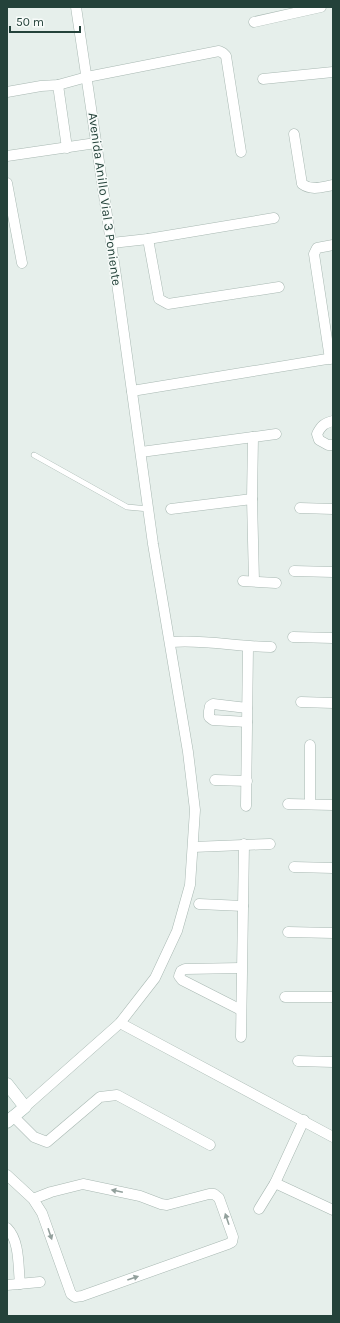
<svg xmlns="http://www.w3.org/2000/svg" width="340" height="1323" font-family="Karla,sans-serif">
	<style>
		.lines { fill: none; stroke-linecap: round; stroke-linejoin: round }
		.lane-casing { stroke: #a8b8b2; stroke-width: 6 }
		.street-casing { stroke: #a8b8b2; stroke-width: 11 }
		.secondary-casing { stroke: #a4bbb3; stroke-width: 13 }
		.lane { stroke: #fff; stroke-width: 5 }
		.street { stroke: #fff; stroke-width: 10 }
		.secondary { stroke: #fff; stroke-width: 12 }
		.oneway { fill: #92a09c }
		.labels { text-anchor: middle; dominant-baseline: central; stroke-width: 3; stroke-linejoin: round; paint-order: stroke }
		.street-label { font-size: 13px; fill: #24423a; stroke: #f7fbf9 }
	</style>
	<rect width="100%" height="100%" fill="#e6efeb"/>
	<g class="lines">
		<g class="lane-casing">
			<polyline id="lane" points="34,455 127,507 149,509"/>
		</g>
		<g class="street-casing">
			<g id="street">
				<polyline points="254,22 321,7"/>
				<polyline points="263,79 333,72"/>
				<polyline points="58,85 67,148"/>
				<polyline points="7,92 41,86 58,85 87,77 219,51 223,53 226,56 241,152"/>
				<path d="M294,134L302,184C312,191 322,187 333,185"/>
				<polyline points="7,156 96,143"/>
				<polyline points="7,183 22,263"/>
				<polyline points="148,239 159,299 168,304 279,287"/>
				<polyline points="112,243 148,239 274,218"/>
				<polyline points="330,359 314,254 317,248 333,245"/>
				<polyline points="132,391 333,358"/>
				<path d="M333,421C324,423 321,426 317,434L319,440L328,445H333"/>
				<polyline points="253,437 252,499 254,581"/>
				<polyline points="141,452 276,434"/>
				<polyline points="300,508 333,509"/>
				<polyline points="171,509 252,499"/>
				<polyline points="294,571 333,572"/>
				<polyline points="243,581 276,583"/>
				<polyline points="293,637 333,638"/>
				<path d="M171,642C204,639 238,647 271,647"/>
				<polyline points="301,702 333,703"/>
				<polyline points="247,708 213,704 210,706 209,711 209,717 213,720 247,722"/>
				<polyline points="310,745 310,804"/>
				<polyline points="215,780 247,781"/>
				<polyline points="288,804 333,805"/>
				<polyline points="246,806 248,647"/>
				<polyline points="193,847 270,844"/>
				<polyline points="294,867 333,868"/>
				<polyline points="199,904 243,906"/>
				<polyline points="288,932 333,933"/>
				<polyline points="285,997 333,997"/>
				<polyline points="241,1010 182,980 179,976 181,971 185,969 241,968"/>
				<polyline points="120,1023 333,1137"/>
				<polyline points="241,1037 244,844"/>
				<polyline points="298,1061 333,1062"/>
				<polyline points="25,1107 120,1023 155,978 177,931 190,885 195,810 188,752 153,544 116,276 76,7"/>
				<polyline points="13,1116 34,1137 47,1142 100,1097 117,1095 210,1145"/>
				<polyline points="7,1175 33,1199 42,1213 71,1294 75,1297 82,1296 228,1244 232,1242 233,1237 219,1198 214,1194 209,1194 167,1205 161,1204 140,1196 83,1184 51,1192 33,1199"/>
				<polyline points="275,1183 333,1210"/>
				<polyline points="259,1209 275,1183 304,1120"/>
				<path d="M7,1228C20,1241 18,1266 20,1284"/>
				<polyline points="7,1285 40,1282"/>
			</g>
		</g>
		<g class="secondary-casing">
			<polyline id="secondary" points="7,1084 25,1107 7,1122"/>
		</g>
		<use href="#lane" class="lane"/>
		<use href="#street" class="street"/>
		<use href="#secondary" class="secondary"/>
	</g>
	<defs><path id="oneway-solid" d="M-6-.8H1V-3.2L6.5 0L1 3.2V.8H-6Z"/></defs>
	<g class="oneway">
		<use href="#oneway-solid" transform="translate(117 1191) rotate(-168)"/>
		<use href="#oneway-solid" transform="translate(227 1219) rotate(-109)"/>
		<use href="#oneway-solid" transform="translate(50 1234) rotate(71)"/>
		<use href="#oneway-solid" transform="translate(133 1278) rotate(-19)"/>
	</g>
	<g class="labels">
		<g class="street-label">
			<text transform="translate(105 199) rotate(82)">Avenida Anillo Vial 3 Poniente</text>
		</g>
	</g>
	<rect width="340" height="1323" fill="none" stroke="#24423a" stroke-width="16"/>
	<path d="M10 26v6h70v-6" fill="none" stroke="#24423a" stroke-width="2"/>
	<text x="16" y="26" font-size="12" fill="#24423a" stroke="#f7fbf9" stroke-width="3" paint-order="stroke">50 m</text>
</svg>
